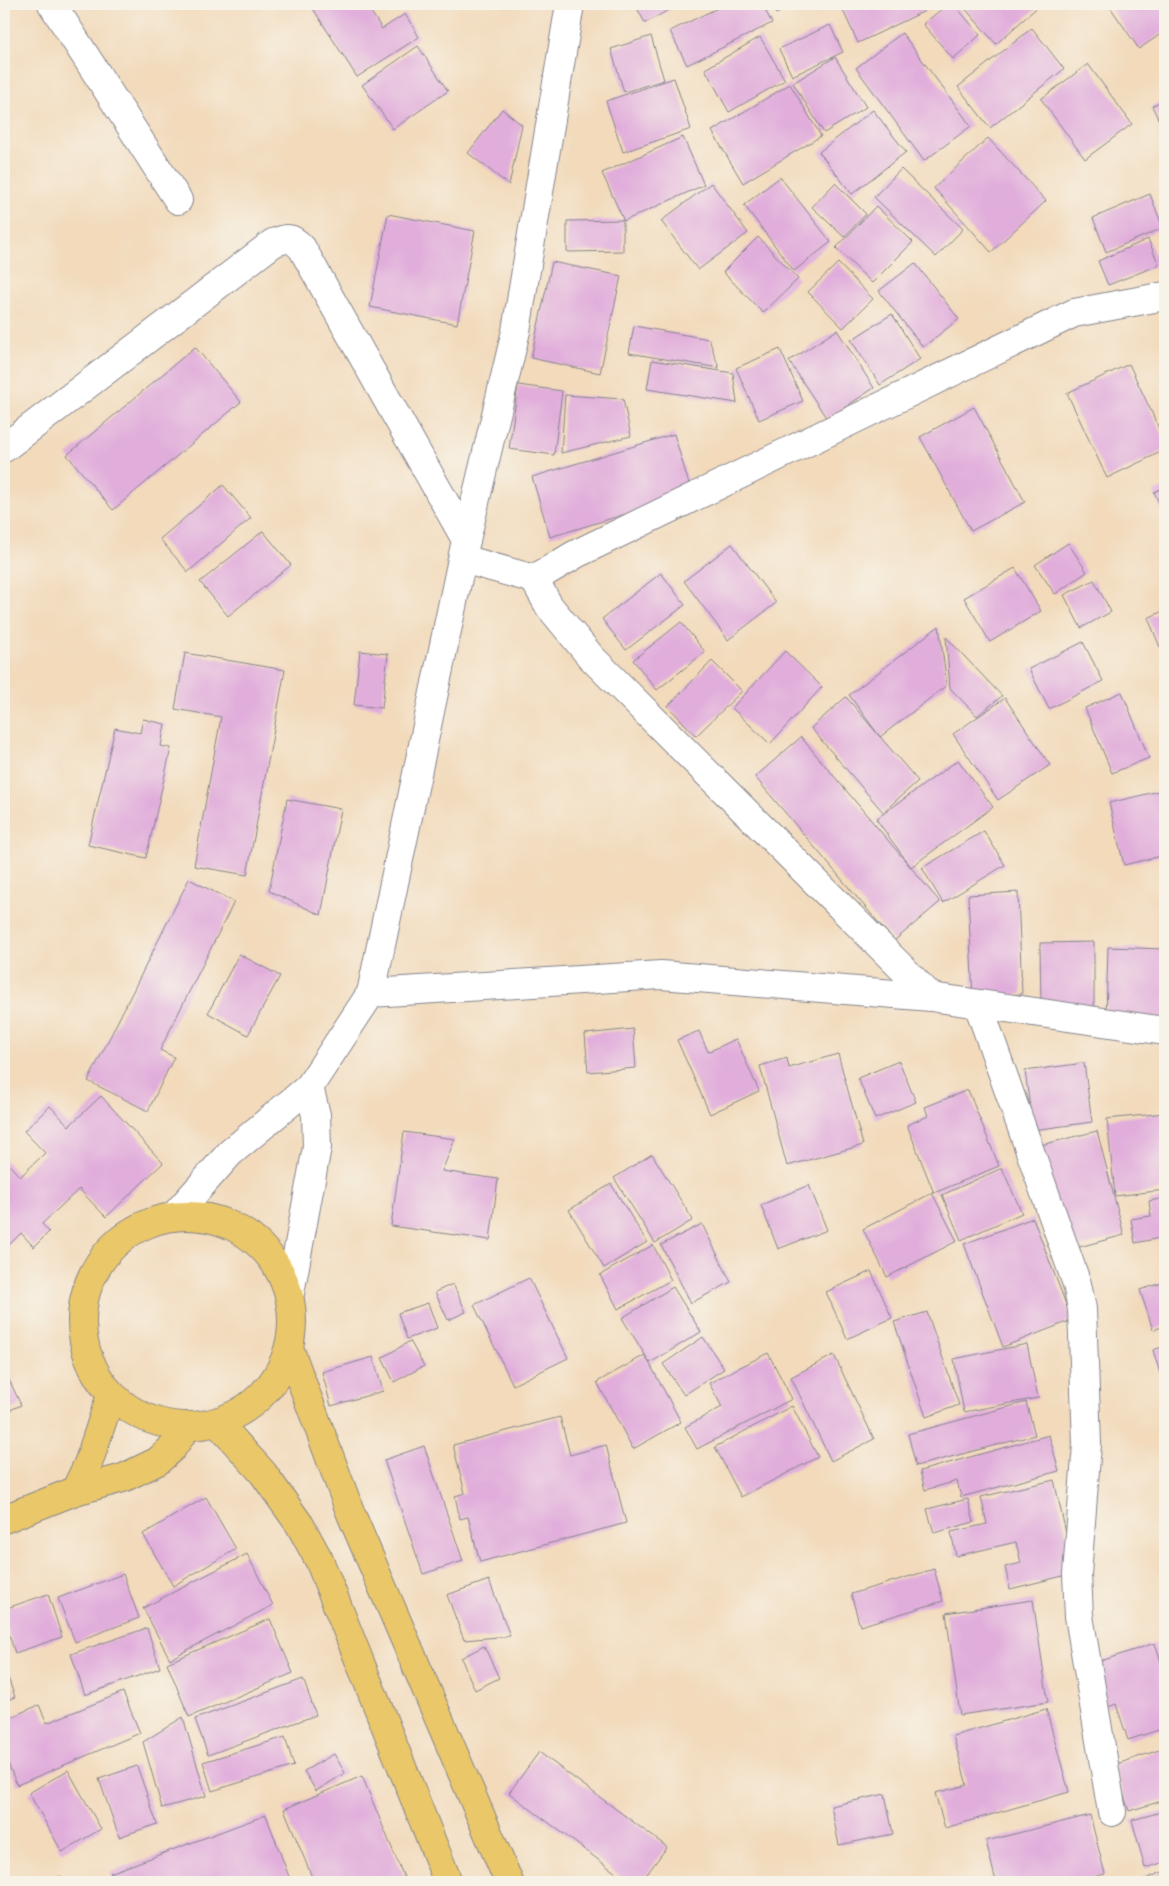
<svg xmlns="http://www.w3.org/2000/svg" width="1169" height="1886" font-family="'Comic Neue',sans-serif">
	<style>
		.building { fill: #e1aedb }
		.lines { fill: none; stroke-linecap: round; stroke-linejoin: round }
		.minor-casing { stroke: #86848c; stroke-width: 30 }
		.major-casing { stroke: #86848c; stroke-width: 30 }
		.minor { stroke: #fff; stroke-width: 28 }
		.major { stroke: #eac769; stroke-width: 28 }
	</style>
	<rect width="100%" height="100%" fill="#f7f3e8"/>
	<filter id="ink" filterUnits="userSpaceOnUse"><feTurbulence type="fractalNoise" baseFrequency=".02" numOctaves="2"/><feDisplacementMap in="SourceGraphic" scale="10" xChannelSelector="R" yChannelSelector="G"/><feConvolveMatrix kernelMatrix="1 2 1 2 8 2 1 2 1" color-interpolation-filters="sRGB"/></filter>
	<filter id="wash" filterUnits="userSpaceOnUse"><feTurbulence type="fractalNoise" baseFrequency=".0096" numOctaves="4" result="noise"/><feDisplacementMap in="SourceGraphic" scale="20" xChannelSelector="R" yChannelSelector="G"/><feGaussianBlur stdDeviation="1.12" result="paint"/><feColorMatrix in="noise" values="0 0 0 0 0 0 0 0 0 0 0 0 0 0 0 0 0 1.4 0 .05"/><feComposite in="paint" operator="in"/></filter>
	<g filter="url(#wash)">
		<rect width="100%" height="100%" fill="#f2dabb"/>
		<g id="blocks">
			<g class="building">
				<polygon points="310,4 366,4 382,29 405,14 419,37 357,77"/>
				<polygon points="635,4 680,4 645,23"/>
				<polygon points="726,4 762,4 772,23 687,65 670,31"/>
				<polygon points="770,4 795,4 776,14"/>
				<polygon points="840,4 922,4 925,11 858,43"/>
				<polygon points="948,4 954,4 980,35 953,59 923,24"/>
				<polygon points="961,4 1041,4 996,44"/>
				<polygon points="1108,4 1165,4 1165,31 1139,49"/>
				<polygon points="830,25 843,52 792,76 779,49"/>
				<polygon points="1032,28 1064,69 990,128 958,87"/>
				<polygon points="902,33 971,126 924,161 856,68"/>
				<polygon points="651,36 664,80 624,92 611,49"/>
				<polygon points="760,37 785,80 729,112 705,69"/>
				<polygon points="418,46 448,91 393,129 362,85"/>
				<polygon points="835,57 866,107 824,133 793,83"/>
				<polygon points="1088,64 1132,124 1085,159 1041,99"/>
				<polygon points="674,78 691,129 623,152 606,101"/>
				<polygon points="790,84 821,136 743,183 712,131"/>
				<polygon points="1165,99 1165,133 1152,106"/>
				<polygon points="502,109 522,125 509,185 468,153"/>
				<polygon points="873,110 906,152 852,194 819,152"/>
				<polygon points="683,137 704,185 624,221 602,173"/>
				<polygon points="988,138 1046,201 991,252 934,188"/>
				<polygon points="901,169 963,229 936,257 874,197"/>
				<polygon points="780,177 831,242 794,271 744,205"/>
				<polygon points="711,183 748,233 698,270 661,221"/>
				<polygon points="835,183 866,214 844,237 812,207"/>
				<polygon points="1150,194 1163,228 1106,252 1093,218"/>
				<polygon points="876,206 913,242 872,283 836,248"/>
				<polygon points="388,214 475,231 457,324 370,307"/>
				<polygon points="623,220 623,251 567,252 567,221"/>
				<polygon points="758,237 798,279 763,313 723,272"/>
				<polygon points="1148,239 1159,265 1108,285 1098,261"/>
				<polygon points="552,262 621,276 600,373 531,358"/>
				<polygon points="838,263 873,299 843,328 808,292"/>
				<polygon points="915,263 959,319 923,347 879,291"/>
				<polygon points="892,314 920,359 880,385 851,340"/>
				<polygon points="634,326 709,339 719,368 629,353"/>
				<polygon points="837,330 874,388 827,419 789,361"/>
				<polygon points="195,347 241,402 113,510 67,455"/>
				<polygon points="780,349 803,401 759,420 736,368"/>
				<polygon points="652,360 733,373 737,403 647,389"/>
				<polygon points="1129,364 1165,441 1165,450 1107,478 1067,393"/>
				<polygon points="518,385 562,391 554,455 509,449"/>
				<polygon points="565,395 623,399 631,436 561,453"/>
				<polygon points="974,407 1025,502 971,531 920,437"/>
				<polygon points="674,434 692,494 550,537 532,477"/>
				<polygon points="223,485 251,518 188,572 160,539"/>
				<polygon points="1165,487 1165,516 1154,492"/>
				<polygon points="263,531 291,565 228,616 200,582"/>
				<polygon points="1068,543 1087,572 1055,594 1035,565"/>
				<polygon points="732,544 776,603 728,640 684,581"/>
				<polygon points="1015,568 1041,611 990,642 964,598"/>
				<polygon points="661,573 685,605 626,650 602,619"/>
				<polygon points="1094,580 1111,612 1081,628 1064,595"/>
				<polygon points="1165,610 1165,645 1160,647 1148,618"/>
				<polygon points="681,622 705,652 657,690 633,660"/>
				<polygon points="939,626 947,685 880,737 849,695"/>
				<polygon points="946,637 1002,696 977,716 950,688"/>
				<polygon points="1083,642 1103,681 1049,709 1029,669"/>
				<polygon points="360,651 388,654 382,708 354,705"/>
				<polygon points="785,651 822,687 770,744 732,708"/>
				<polygon points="185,653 285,670 247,875 194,866 221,717 175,709"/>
				<polygon points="712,661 742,691 696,736 668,706"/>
				<polygon points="1122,692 1149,758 1112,773 1085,708"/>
				<polygon points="846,697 918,781 883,812 811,728"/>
				<polygon points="1005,698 1050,765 998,800 953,734"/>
				<polygon points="143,719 165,724 161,746 171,748 146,858 88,845 115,728 140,733"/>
				<polygon points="801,737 940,902 894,941 755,777"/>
				<polygon points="958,760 993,807 911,867 876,819"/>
				<polygon points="1159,791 1165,817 1165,855 1124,865 1109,803"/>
				<polygon points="287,799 341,809 321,915 269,891"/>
				<polygon points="984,831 1005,865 943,903 922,868"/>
				<polygon points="189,879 234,902 160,1050 174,1057 148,1111 88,1081"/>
				<polygon points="1018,892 1022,994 973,997 968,895"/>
				<polygon points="1094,942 1094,1008 1041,1009 1040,943"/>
				<polygon points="1108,947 1165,949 1165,1019 1106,1017"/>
				<polygon points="239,954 280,976 248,1035 208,1013"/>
				<polygon points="633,1029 636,1068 588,1072 585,1034"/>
				<polygon points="699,1031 708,1052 736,1039 759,1091 710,1114 677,1040"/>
				<polygon points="838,1054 863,1145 787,1166 760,1066 787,1058 789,1068"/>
				<polygon points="899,1061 916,1102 875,1119 858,1078"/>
				<polygon points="1084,1063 1092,1122 1033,1130 1025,1071"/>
				<polygon points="968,1090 999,1166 934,1193 907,1125 928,1116 925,1107"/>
				<polygon points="101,1096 163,1163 106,1217 79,1189 42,1224 49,1232 34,1247 21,1233 4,1250 4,1159 20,1177 45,1153 24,1131 50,1106 69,1126"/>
				<polygon points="1165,1113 1165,1190 1115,1196 1107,1119"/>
				<polygon points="1097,1131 1124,1235 1068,1250 1041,1145"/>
				<polygon points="404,1132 455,1139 442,1171 498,1179 490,1240 391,1226"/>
				<polygon points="652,1154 693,1220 655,1243 614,1178"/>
				<polygon points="1002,1168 1022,1213 961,1240 942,1195"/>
				<polygon points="611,1184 647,1242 604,1268 569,1210"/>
				<polygon points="809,1185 827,1230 778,1249 761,1205"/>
				<polygon points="932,1193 957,1241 887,1277 863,1229"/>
				<polygon points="1165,1198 1165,1237 1135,1243 1131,1219 1151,1216 1149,1201"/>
				<polygon points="1033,1218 1072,1320 1003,1347 964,1244"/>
				<polygon points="702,1224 731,1282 691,1303 661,1245"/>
				<polygon points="653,1245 671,1280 618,1309 600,1275"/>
				<polygon points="871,1271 892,1318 847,1339 826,1292"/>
				<polygon points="529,1278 568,1358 513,1385 474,1305"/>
				<polygon points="1165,1282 1165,1326 1153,1330 1140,1290"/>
				<polygon points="453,1284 466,1312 448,1320 435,1292"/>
				<polygon points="673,1287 701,1332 650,1363 622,1318"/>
				<polygon points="428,1303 437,1328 407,1339 398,1313"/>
				<polygon points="927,1312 959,1405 926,1417 894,1322"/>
				<polygon points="703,1337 724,1369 684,1395 663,1364"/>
				<polygon points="410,1341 424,1366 394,1382 382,1358"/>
				<polygon points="1027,1344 1038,1398 964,1412 954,1359"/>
				<polygon points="1165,1346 1165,1390 1153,1350"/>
				<polygon points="768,1353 792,1399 697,1449 685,1427 722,1407 709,1383"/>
				<polygon points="645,1355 681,1422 633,1449 597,1382"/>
				<polygon points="834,1355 874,1439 831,1461 791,1377"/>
				<polygon points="373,1357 383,1391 331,1406 322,1372"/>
				<polygon points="4,1369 21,1405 4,1413"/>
				<polygon points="1026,1402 1035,1435 916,1466 908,1434"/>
				<polygon points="792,1406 818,1457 741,1497 715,1447"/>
				<polygon points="560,1417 570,1455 606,1445 626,1523 480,1562 468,1517 460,1519 455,1496 465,1493 453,1445"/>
				<polygon points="1049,1435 1059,1471 961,1497 957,1481 925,1490 920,1471"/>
				<polygon points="424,1446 463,1561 423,1574 384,1460"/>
				<polygon points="1054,1480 1075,1573 1010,1589 1005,1567 1021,1563 1016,1542 956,1556 951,1532 987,1524 981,1497"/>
				<polygon points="206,1497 236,1549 173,1586 143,1534"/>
				<polygon points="968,1499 974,1522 934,1533 927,1509"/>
				<polygon points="247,1554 273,1605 170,1659 143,1608"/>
				<polygon points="934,1569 943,1601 860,1626 851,1594"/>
				<polygon points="123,1574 139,1618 75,1642 58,1598"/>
				<polygon points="489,1580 510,1636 464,1640 447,1595"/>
				<polygon points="48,1594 62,1637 15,1653 4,1619 4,1609"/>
				<polygon points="1033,1600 1048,1702 960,1715 946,1613"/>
				<polygon points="270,1619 293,1673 189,1717 167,1663"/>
				<polygon points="147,1628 160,1668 85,1695 71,1654"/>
				<polygon points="1155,1643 1165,1674 1165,1728 1128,1740 1116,1704 1106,1708 1092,1664"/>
				<polygon points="484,1646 499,1678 475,1690 461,1658"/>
				<polygon points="4,1667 15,1697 4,1701"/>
				<polygon points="303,1679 316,1715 208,1755 195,1719"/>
				<polygon points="123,1692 140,1733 17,1785 4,1754 4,1720 39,1705 47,1723"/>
				<polygon points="1046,1709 1069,1792 945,1828 935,1793 967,1785 953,1736"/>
				<polygon points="183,1717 206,1796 162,1808 143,1742"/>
				<polygon points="285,1737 294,1766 212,1791 203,1762"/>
				<polygon points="1165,1748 1165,1800 1129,1811 1114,1765"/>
				<polygon points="539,1752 667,1847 641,1882 628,1882 509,1793"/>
				<polygon points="334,1754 345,1773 316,1791 304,1771"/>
				<polygon points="137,1766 157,1824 119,1837 99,1779"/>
				<polygon points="68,1770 101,1829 62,1852 29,1793"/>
				<polygon points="362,1776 406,1882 314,1882 284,1809"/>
				<polygon points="885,1794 893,1834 839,1845 831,1806"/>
				<polygon points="1165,1811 1165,1862 1145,1868 1132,1820"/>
				<polygon points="266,1815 291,1882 114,1882 110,1873"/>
				<polygon points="1090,1815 1105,1874 1072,1882 996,1882 986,1841"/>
				<polygon points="1165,1871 1165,1882 1143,1882 1143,1880"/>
				<polygon points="61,1876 63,1882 42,1882"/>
			</g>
		</g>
	</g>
	<g filter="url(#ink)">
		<use href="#blocks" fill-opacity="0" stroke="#86848c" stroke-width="1"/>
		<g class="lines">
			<g class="minor-casing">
				<g id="minor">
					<polyline points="52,4 178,200"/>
					<path d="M4,448L273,243C287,238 291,236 302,248L466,540"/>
					<polyline points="463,559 534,579 576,554 1074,313 1165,296"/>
					<polyline points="534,579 549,606 591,657 931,997"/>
					<polyline points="371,993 661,975 931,997 1165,1031"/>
					<polyline points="978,1004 1077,1284 1082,1309 1087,1444 1077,1574 1079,1616 1112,1812"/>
					<polyline points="174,1216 230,1153 309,1087 371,993 466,540 516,331 570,4"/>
					<polyline points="290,1293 317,1147 316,1115 309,1087"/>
				</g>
			</g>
			<g class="major-casing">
				<g id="major">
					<circle cx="187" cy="1321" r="105"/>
					<polyline points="289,1348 351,1514 509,1882"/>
					<polyline points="217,1422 263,1473 300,1525 319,1560 448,1882"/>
					<polyline points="75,1491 88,1464 111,1395"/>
					<polyline points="4,1519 75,1491 123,1478 158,1461 173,1447 187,1427"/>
				</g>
			</g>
			<use href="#minor" class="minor"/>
			<use href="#major" class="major"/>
		</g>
	</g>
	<rect width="1169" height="1886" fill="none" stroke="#f7f3e8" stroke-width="20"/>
</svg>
